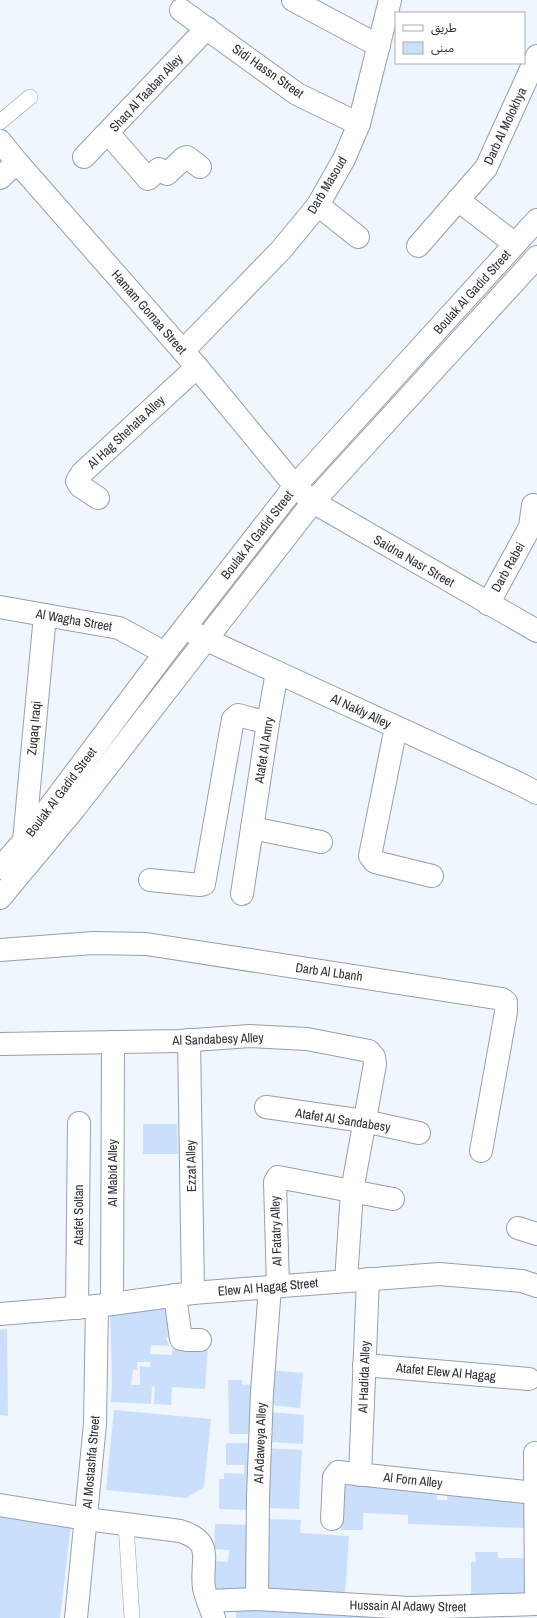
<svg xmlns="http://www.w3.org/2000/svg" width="537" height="1618" font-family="'Archivo Narrow','Noto Sans Arabic',sans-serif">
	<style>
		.building { fill: #c9dffb; fill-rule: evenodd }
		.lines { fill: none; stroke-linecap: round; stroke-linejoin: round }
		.service-casing { stroke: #969fab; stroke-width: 16 }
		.minor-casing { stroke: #969fab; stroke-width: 24 }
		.tertiary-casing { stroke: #969fab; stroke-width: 24 }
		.service { stroke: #fff; stroke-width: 15 }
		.minor { stroke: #fff; stroke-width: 22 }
		.tertiary { stroke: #fff; stroke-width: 22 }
		.labels { text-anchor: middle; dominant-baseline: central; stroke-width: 4; stroke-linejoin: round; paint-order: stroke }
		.street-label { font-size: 13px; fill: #2c3035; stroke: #fff }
	</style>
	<rect width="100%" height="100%" fill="#f0f6fd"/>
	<g class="building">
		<polygon points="143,1124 177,1124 178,1154 143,1154"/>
		<path d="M172,1300L174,1338L166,1337L169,1346L151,1345L150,1354L172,1355L173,1344L208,1346L205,1389L172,1387L171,1405L154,1404L155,1387L152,1386L151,1404L111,1402L112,1384L110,1308ZM137,1362H150V1367L140,1366V1385H131L133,1370H137Z"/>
		<polygon points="7,1329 8,1416 0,1415 0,1330"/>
		<polygon points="269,1370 303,1373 300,1408 272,1405 274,1386 268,1385"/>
		<polygon points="228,1380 242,1380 242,1385 258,1384 258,1434 229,1434"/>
		<polygon points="114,1410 211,1419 204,1487 186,1498 106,1490"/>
		<polygon points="271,1412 304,1415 303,1444 269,1442"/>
		<polygon points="226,1443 253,1443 252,1510 219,1509 219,1479 224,1479 224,1473 244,1474 244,1465 226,1465"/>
		<polygon points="268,1448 302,1450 299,1509 266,1508"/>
		<polygon points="342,1480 438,1486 437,1500 447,1500 447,1492 528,1494 527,1528 408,1524 408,1515 363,1513 363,1530 341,1530"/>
		<polygon points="0,1517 71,1526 60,1618 0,1618"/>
		<polygon points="264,1519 301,1520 300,1533 349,1536 345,1596 263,1591"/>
		<polygon points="215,1524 252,1525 255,1592 213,1590 214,1561 228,1562 229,1550 214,1549"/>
		<polygon points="475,1552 498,1552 498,1558 531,1558 531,1597 471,1597 471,1562 476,1562"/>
		<polygon points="236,1603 379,1615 379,1618 236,1618"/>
	</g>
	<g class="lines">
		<g class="service-casing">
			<g id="service">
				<polyline points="0,122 30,97"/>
				<polyline points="126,1524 132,1618"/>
			</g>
		</g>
		<g class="minor-casing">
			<g id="minor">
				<polyline points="293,0 379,46"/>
				<polyline points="181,10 297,94 359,124"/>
				<polyline points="108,133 148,179 159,169 167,174 184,158 187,157 200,167"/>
				<polyline points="0,141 17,162 197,367 295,486 313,502 537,631"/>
				<polyline points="84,157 207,28"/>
				<polyline points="0,178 17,162"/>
				<polyline points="458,200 515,244"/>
				<polyline points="318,205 358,237"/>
				<polyline points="418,246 486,168 537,56"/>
				<polyline points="183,351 281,250 318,205 344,159 359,124 390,0"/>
				<polyline points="98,498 80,486 77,481 82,473 197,367"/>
				<polyline points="488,604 530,527 533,505"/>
				<polyline points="0,607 119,628 165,653"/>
				<polyline points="185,628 207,640 518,783 537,793"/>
				<polyline points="396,727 370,856 375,862 432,876"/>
				<polyline points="252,828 321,842"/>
				<polyline points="24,841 45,615"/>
				<polyline points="150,880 200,885 204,884 233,719 238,715 268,723"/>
				<polyline points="242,894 268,723 277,672"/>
				<polyline points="0,950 93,943 146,944 502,999 506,1002 506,1012 481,1151"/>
				<polyline points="189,1040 193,1293"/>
				<polyline points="0,1044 180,1041 250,1036 307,1039 369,1051 374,1057 375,1064 352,1191 346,1281"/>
				<polyline points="266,1107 364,1121 419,1133"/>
				<polyline points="518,1228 537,1234"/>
				<polyline points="278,1286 275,1182 278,1177 393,1199"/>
				<polyline points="175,1295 181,1339 187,1340 200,1340"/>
				<polyline points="112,1304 113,1042"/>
				<polyline points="77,1308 79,1123"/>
				<polyline points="0,1314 97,1306 193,1293 439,1274 522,1281 537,1286"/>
				<polyline points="364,1365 529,1379"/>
				<polyline points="535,1453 536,1604"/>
				<polyline points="360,1475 368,1279"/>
				<path d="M0,1505L86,1519L180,1531C216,1542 200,1560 204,1588C206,1598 211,1608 214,1618"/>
				<polyline points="332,1519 334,1477 338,1472 535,1493"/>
				<polyline points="257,1599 258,1497 262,1392 270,1287"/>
				<polyline points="208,1601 257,1599 410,1608 537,1604"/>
				<polyline points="76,1618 95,1424 97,1306"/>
			</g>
		</g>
		<g class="tertiary-casing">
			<g id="tertiary">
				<polyline points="0,868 24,841 165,653 295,486 537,220"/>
				<polyline points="0,898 75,808 313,502 537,257"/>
			</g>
		</g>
		<use href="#service" class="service"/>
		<use href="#minor" class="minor"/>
		<use href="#tertiary" class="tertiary"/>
	</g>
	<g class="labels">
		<g class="street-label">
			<text transform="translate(268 71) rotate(35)">Sidi Hassn Street</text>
			<text transform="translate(146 93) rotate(-47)">Shaq Al Taaban Alley</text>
			<text transform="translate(505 126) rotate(-65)">Darb Al Molokhya</text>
			<text transform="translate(327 185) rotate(-59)">Darb Masoud</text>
			<text transform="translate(472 292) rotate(-48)">Boulak Al Gadid Street</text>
			<text transform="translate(149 312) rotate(49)">Hamam Gomaa Street</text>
			<text transform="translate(126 432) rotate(-43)">Al Hag Shehata Alley</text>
			<text transform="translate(257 535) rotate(-52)">Boulak Al Gadid Street</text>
			<text transform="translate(414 561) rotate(30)">Saidna Nasr Street</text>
			<text transform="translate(508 567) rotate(-61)">Darb Rabei</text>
			<text transform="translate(74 620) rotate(10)">Al Wagha Street</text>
			<text transform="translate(361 711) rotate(25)">Al Nakly Alley</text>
			<text transform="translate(34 728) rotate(-85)">Zuqaq Iraqi</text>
			<text transform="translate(264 750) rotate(-81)">Atafet Al Amry</text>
			<text transform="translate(61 792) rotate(-53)">Boulak Al Gadid Street</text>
			<text transform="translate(329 972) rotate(8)">Darb Al Lbanh</text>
			<text transform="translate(218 1039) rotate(-2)">Al Sandabesy Alley</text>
			<text transform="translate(343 1120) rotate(9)">Atafet Al Sandabesy</text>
			<text transform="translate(191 1166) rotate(-91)">Ezzat Alley</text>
			<text transform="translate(112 1173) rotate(-90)">Al Mabid Alley</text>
			<text transform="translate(78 1215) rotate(-90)">Atafet Soltan</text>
			<text transform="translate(276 1231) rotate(-92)">Al Fatatry Alley</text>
			<text transform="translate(268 1287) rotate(-5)">Elew Al Hagag Street</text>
			<text transform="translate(446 1372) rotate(5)">Atafet Elew Al Hagag</text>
			<text transform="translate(364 1377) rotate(-88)">Al Hadida Alley</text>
			<text transform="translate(260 1443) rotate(-88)">Al Adaweya Alley</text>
			<text transform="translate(91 1462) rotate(-85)">Al Mostashfa Street</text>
			<text transform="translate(413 1480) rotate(6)">Al Forn Alley</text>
			<text transform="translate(408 1606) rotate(1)">Hussain Al Adawy Street</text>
		</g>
	</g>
	<rect x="395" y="12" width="130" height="52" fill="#ffffff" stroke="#abacae"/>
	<rect x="403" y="25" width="20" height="6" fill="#ffffff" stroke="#abacae"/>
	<text x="431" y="32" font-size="12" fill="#2c3035">طريق</text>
	<rect x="403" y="42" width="20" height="12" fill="#c9dffb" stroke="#abacae"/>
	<text x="431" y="52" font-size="12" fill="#2c3035">مبنى</text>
</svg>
